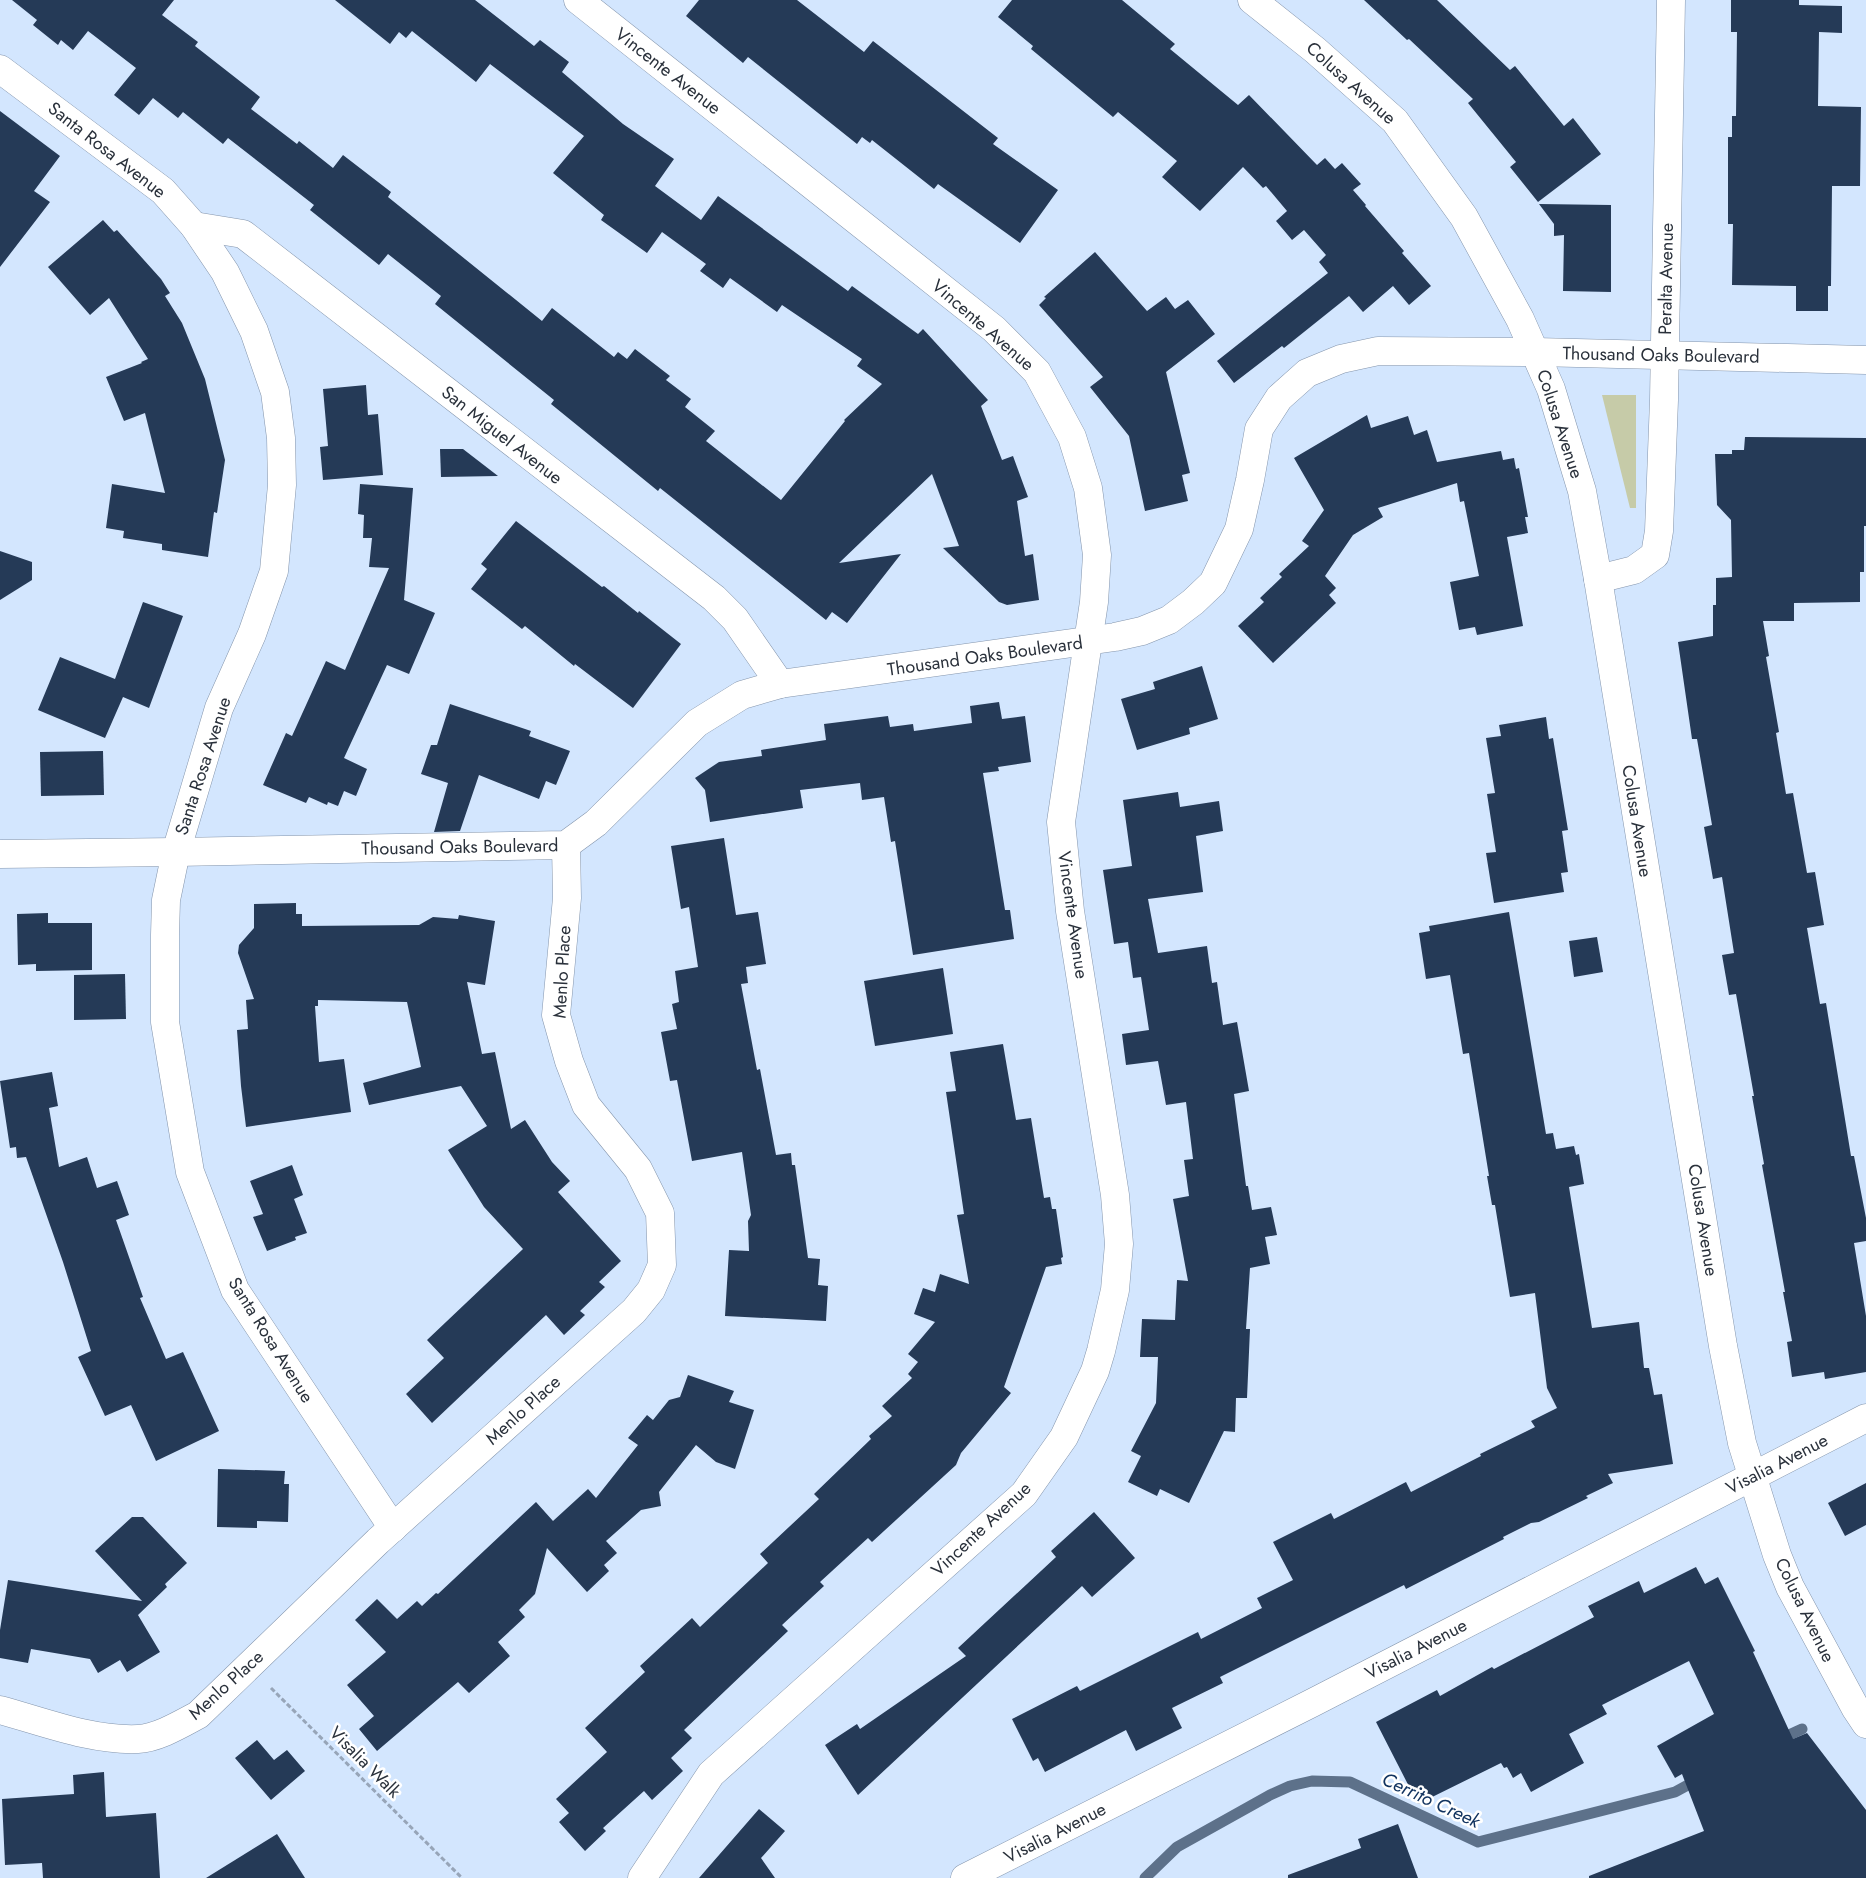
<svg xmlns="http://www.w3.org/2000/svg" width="1866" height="1878" font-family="Jost,sans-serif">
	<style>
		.green { fill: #c6cba8 }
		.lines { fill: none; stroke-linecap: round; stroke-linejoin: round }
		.stream { stroke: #5d718a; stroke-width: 11 }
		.building { fill: #253a57 }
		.minor-casing { stroke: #8495ac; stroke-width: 29 }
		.tertiary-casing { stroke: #8495ac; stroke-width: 29 }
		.path { stroke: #97a5b8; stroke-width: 3; stroke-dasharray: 5 2.5; stroke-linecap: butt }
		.minor { stroke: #fff; stroke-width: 28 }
		.tertiary { stroke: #fff; stroke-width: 28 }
		.labels { text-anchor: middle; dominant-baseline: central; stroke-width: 5; stroke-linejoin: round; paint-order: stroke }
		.street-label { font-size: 18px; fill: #2a313b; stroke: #fff }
		.water-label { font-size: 19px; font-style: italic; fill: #123460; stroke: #fff }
	</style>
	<rect width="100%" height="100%" fill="#d3e6fe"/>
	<polygon class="green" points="1602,395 1636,395 1636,508 1630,508"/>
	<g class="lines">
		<g class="stream">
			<polyline points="1778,1740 1802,1729"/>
			<polyline points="1145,1878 1177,1847 1270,1795 1290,1786 1312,1781 1350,1782 1478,1842 1675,1792 1699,1779"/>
		</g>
	</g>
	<g class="building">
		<polygon points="12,0 174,0 162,15 198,42 195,46 260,97 251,109 297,144 299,141 333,168 343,155 391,192 388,197 542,321 552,308 614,357 618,352 627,359 635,349 670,376 666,380 691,399 685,407 715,431 706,441 781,500 845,421 844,420 882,384 857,366 862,359 782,305 777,312 730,278 723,288 700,271 706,264 662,232 647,253 601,220 604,215 553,173 584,136 490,64 476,82 412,31 406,38 399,32 390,44 335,0 475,0 534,46 540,40 569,62 562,72 623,124 674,159 655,186 701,220 718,196 848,291 852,286 918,334 923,329 988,400 981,406 1002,460 1013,456 1028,497 1017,501 1025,556 1033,554 1039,600 1007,605 999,602 943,548 959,546 932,474 839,563 901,554 847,623 832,612 826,620 660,488 658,491 551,404 554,400 435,304 441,296 388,254 379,265 310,210 314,205 228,138 223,144 183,112 178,118 153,98 139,115 114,95 136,68 88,31 73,50 61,40 58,45 33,25 37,20"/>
		<polygon points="699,0 797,0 864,52 873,41 998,138 993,144 1058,190 1020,243 938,184 934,189 872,140 870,143 862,137 857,144 748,57 743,63 686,16"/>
		<polygon points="1012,0 1122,0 1175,44 1170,49 1238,105 1249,95 1317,165 1325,158 1335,169 1342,163 1361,184 1353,190 1366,205 1365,206 1404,251 1402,253 1431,286 1409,305 1393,286 1363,312 1349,296 1284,348 1282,346 1234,383 1217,361 1328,273 1319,262 1326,255 1304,230 1292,240 1276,221 1287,211 1266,186 1263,188 1243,167 1200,211 1162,177 1177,161 1118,112 1113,117 1031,49 1033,46 998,17"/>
		<polygon points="1364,0 1437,0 1510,70 1515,66 1564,126 1573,118 1601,154 1538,202 1510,167 1516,162 1468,103 1473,99 1409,39 1407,40"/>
		<polygon points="1731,0 1799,0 1799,5 1842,6 1842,33 1819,32 1818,106 1861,107 1860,186 1832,186 1831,286 1828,286 1828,311 1796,311 1796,286 1732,285 1733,224 1728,224 1728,137 1732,137 1732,116 1736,116 1737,32 1731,32"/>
		<polygon points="0,111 60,156 34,191 50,202 0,267"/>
		<polygon points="1539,204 1611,205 1611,292 1563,291 1564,235 1554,236 1554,224"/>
		<polygon points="103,220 114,232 117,230 161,279 170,293 165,296 182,323 205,379 225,460 217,513 214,512 208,557 162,550 162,544 123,538 124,531 106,528 112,484 165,493 145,413 124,421 106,377 142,363 141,362 148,359 109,298 90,315 48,267"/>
		<polygon points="1095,252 1147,311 1166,297 1175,309 1188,300 1215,334 1166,372 1190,473 1182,475 1188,501 1145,511 1129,436 1090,387 1103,377 1039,305 1046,298 1044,297"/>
		<polygon points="366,385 368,415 378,414 383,475 323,480 320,447 328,446 323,389"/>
		<polygon points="1367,415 1371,428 1408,416 1414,435 1427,430 1437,462 1501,451 1503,460 1514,458 1516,469 1519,468 1522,484 1528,517 1525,517 1528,533 1507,537 1523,626 1477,635 1475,627 1459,630 1450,582 1479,576 1464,501 1460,502 1457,483 1378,508 1383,517 1353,535 1325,576 1336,588 1329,595 1336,603 1273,663 1238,626 1264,602 1260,598 1282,577 1279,574 1309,546 1302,541 1324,510 1294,458"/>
		<polygon points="1745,437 1866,438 1866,526 1864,526 1864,572 1860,572 1860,602 1794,603 1794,621 1763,621 1769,656 1766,657 1779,732 1776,733 1786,794 1793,793 1807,873 1815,872 1824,925 1807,928 1820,1004 1826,1003 1851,1156 1854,1156 1866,1218 1866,1241 1854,1243 1866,1316 1866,1372 1825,1379 1824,1372 1792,1377 1787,1342 1792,1341 1783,1292 1785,1292 1762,1165 1764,1164 1752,1096 1754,1096 1736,994 1729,995 1722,955 1734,953 1722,877 1713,879 1704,827 1712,825 1697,739 1692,739 1678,642 1713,636 1713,605 1716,605 1716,578 1732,577 1731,520 1717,505 1715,454 1732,454 1732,450 1744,450"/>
		<polygon points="440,449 463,449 498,476 441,477"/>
		<polygon points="360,484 413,488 404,600 435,613 409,674 387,665 344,758 367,769 356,796 344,791 338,806 328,802 327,805 309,797 306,803 263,785 286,733 292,736 326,661 345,670 389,568 369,567 372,538 363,538 364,515 358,514"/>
		<polygon points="516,521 602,587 604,586 638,613 639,611 681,644 633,708 575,664 574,666 525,626 522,629 471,589 487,569 481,564"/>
		<polygon points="0,551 32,562 32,580 0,600"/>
		<polygon points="143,602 183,616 149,708 123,697 105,738 38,710 60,657 115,679"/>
		<polygon points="1202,666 1218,719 1189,728 1190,734 1137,750 1121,699 1155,689 1153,682"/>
		<polygon points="999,702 1002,719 1025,716 1031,762 998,767 999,771 983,773 1005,910 1010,910 1014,939 913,955 895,841 891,842 884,797 862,800 860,783 800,790 803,808 710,822 705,790 695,778 719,762 762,756 761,750 826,740 824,724 888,716 890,727 913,724 914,731 972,723 970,706"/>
		<polygon points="450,704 531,731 529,736 570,751 556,785 546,781 539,799 479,775 460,831 434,832 448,783 421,774 431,745 437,745"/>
		<polygon points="1546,717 1549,739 1553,738 1568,830 1562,831 1568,872 1561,873 1564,892 1494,903 1486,853 1496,852 1487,794 1495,793 1486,738 1501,736 1499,725"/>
		<polygon points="103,751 104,795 41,796 40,752"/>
		<polygon points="1178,792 1180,807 1219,801 1223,831 1196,836 1203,892 1148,899 1158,953 1207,946 1212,983 1217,982 1223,1025 1237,1022 1249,1091 1234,1094 1246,1186 1248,1186 1252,1210 1271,1207 1277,1235 1265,1237 1270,1264 1250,1268 1246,1329 1250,1329 1247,1398 1236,1398 1235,1432 1224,1431 1189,1503 1160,1489 1157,1496 1128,1482 1141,1456 1131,1451 1156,1403 1158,1357 1140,1357 1142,1319 1175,1320 1177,1280 1188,1281 1173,1199 1189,1196 1184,1160 1193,1159 1186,1102 1166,1105 1158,1061 1126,1065 1122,1034 1149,1030 1141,977 1133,978 1128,942 1114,944 1103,870 1132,866 1123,800"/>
		<polygon points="724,838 736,915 758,912 766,964 746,967 748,983 741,984 757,1070 760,1069 776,1155 791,1153 792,1165 795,1165 808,1258 820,1259 818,1285 828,1286 826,1321 725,1316 729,1250 749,1251 748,1221 751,1215 742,1152 692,1161 677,1080 670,1081 661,1032 677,1029 672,1004 679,1002 675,971 698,967 689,907 681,909 671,846"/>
		<polygon points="296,903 296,914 302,914 302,926 419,925 433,917 458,919 459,915 495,921 485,985 467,982 482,1054 495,1052 511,1129 525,1120 552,1162 570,1181 558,1192 621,1261 599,1282 605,1287 580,1311 585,1315 564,1335 546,1315 432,1423 406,1394 444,1358 427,1340 523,1249 484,1207 448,1150 487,1126 461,1086 369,1105 363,1083 421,1067 407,1002 318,1000 318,1006 315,1006 319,1062 344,1059 351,1112 246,1127 241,1086 237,1030 248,1029 246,1000 254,999 238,953 239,945 254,928 254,904"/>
		<polygon points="1509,912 1546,1134 1553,1133 1556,1149 1574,1146 1576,1155 1579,1154 1584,1184 1569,1187 1592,1328 1639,1322 1644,1368 1649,1368 1654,1395 1662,1394 1673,1464 1608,1474 1613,1483 1586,1496 1588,1498 1539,1522 1531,1523 1503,1537 1504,1539 1406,1589 1404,1585 1220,1677 1223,1683 1172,1708 1182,1728 1136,1751 1126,1730 1045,1772 1038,1758 1033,1761 1012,1719 1077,1686 1080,1691 1198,1632 1201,1639 1262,1608 1257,1598 1293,1580 1273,1542 1331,1513 1334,1519 1406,1482 1411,1492 1481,1456 1480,1454 1535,1427 1531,1421 1557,1408 1547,1388 1535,1293 1510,1297 1495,1205 1492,1205 1487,1176 1489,1176 1469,1053 1463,1054 1450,975 1426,979 1419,933 1430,931 1429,926"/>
		<polygon points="48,913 48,923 92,923 92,970 36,971 36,964 18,965 17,914"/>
		<polygon points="1597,937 1603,972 1574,977 1569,941"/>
		<polygon points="943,968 953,1034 875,1046 864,981"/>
		<polygon points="125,974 126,1019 74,1020 74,975"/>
		<polygon points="1003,1044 1016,1120 1031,1118 1044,1198 1050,1197 1052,1209 1056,1209 1063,1257 1061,1258 1062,1264 1046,1267 1004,1387 1011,1393 961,1453 956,1465 872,1542 868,1538 820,1582 824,1586 782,1625 788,1631 684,1730 692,1738 671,1758 683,1771 652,1800 644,1791 603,1828 606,1831 585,1851 559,1822 569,1813 556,1799 607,1752 585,1728 645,1672 640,1666 692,1618 700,1627 768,1563 760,1554 819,1499 814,1494 871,1439 869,1436 892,1416 882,1406 912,1378 908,1374 918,1362 908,1354 935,1322 914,1314 923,1288 935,1292 940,1274 969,1284 957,1215 964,1214 946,1092 956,1091 950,1052"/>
		<polygon points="52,1072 58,1106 49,1108 59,1167 87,1157 97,1188 117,1181 129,1215 116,1220 143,1297 140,1298 166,1359 183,1352 219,1431 156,1461 131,1405 105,1416 78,1357 91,1351 63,1262 26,1157 17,1158 16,1147 10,1148 0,1081"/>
		<polygon points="292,1165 303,1195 294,1199 307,1233 295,1237 296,1240 267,1251 253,1217 263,1214 250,1181"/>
		<polygon points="688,1375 734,1391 729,1402 754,1410 735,1469 716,1462 696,1445 659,1492 661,1506 641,1510 606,1541 617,1553 604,1565 609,1571 587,1592 547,1548 535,1594 519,1610 525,1617 498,1642 510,1656 469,1693 458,1682 377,1751 359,1729 374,1716 347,1685 386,1652 355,1620 377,1599 397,1619 417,1601 422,1606 436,1593 438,1594 536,1502 553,1521 588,1489 596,1498 638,1445 628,1438 647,1415 653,1420 669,1400 680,1397"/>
		<polygon points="218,1469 285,1471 284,1484 289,1484 288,1522 257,1521 257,1528 217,1527"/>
		<polygon points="1866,1483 1866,1525 1845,1536 1828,1503"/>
		<polygon points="1094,1512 1135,1558 1092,1597 1082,1586 858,1795 825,1745 857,1724 860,1729 966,1656 958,1648 1056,1557 1051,1551"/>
		<polygon points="132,1517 143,1517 187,1563 165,1584 167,1587 138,1615 160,1652 127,1672 120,1660 98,1673 90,1659 31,1649 28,1663 0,1658 0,1630 8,1580 142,1601 95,1551"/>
		<polygon points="1696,1567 1705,1584 1718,1577 1755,1651 1753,1652 1793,1739 1807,1733 1866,1810 1866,1878 1589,1878 1589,1876 1704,1831 1682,1774 1675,1778 1657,1746 1714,1714 1689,1661 1602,1705 1607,1714 1569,1734 1584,1763 1531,1792 1521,1773 1513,1778 1507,1767 1504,1768 1501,1763 1418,1804 1376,1722 1437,1690 1440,1696 1492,1667 1494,1669 1594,1617 1588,1606 1639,1581 1644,1593"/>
		<polygon points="257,1740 274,1760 287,1750 305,1771 271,1800 235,1758"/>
		<polygon points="104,1772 106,1817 156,1813 160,1878 43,1878 42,1863 5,1865 2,1799 74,1794 73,1775"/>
		<polygon points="759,1809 785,1831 761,1858 775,1878 699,1878"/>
		<polygon points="1398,1824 1418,1878 1288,1878 1288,1875 1361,1848 1358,1839"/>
		<polygon points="277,1834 305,1878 206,1878"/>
	</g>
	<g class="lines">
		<g class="minor-casing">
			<g id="minor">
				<polyline points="578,0 994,329 1037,372 1072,437 1088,488 1097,555 1094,602 1061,822 1070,911 1115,1195 1119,1244 1115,1290 1101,1351 1095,1371 1064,1437 1024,1494 711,1774 642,1878"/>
				<polyline points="0,69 163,191 194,226 225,272 254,331 275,392 281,438 282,485 274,571 252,634 219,708 176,852 166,900 165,935 165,1022 190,1172 235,1290 393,1528"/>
				<polyline points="194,226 243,234 714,598 735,619 780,684"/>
				<polyline points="1598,579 1634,570 1655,555 1659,531 1664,400 1671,0"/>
				<polyline points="0,854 176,852 566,845 596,823 697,723 742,695 780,684 1115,637 1142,631 1169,620 1193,602 1213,583 1239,529 1250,480 1259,429 1279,398 1307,373 1341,359 1378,351 1536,352 1866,360"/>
				<path d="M0,1710C44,1722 92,1741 138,1739C158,1738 181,1724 198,1715L378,1541L634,1311L651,1290L662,1265L660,1213L638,1169L586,1105L569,1061L556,1015L567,898L566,845"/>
				<polyline points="965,1878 1312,1703 1866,1418"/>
			</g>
		</g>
		<g class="tertiary-casing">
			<polyline id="tertiary" points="1252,0 1315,50 1395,121 1464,217 1520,319 1551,389 1582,491 1598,579 1723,1346 1742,1443 1777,1555 1790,1587 1856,1709 1866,1724"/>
		</g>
		<polyline class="path" points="271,1688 462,1878"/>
		<use href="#minor" class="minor"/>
		<use href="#tertiary" class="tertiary"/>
	</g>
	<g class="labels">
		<g class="street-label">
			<text transform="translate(668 71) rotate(38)">Vincente Avenue</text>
			<text transform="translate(1351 83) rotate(42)">Colusa Avenue</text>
			<text transform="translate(107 150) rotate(38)">Santa Rosa Avenue</text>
			<text transform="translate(1666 279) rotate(-89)">Peralta Avenue</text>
			<text transform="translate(983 325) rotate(41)">Vincente Avenue</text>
			<text transform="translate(1661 355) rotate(1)">Thousand Oaks Boulevard</text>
			<text transform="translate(1560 424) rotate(72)">Colusa Avenue</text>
			<text transform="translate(502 435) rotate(38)">San Miguel Avenue</text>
			<text transform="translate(985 656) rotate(-8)">Thousand Oaks Boulevard</text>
			<text transform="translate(203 766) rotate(-72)">Santa Rosa Avenue</text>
			<text transform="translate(1637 821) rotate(81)">Colusa Avenue</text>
			<text transform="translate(460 847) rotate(-1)">Thousand Oaks Boulevard</text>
			<text transform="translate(1073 915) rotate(82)">Vincente Avenue</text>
			<text transform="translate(562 972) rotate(-87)">Menlo Place</text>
			<text transform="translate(1703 1220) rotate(81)">Colusa Avenue</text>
			<text transform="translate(271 1340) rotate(58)">Santa Rosa Avenue</text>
			<text transform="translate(523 1410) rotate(-42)">Menlo Place</text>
			<text transform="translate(1777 1464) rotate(-27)">Visalia Avenue</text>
			<text transform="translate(981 1529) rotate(-43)">Vincente Avenue</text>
			<text transform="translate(1805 1610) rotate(64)">Colusa Avenue</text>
			<text transform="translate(1416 1649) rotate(-27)">Visalia Avenue</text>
			<text transform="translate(226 1685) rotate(-42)">Menlo Place</text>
			<text transform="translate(365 1762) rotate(45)">Visalia Walk</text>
			<text transform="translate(1055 1833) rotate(-27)">Visalia Avenue</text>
		</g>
		<g class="water-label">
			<text transform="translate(1431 1800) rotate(25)">Cerrito Creek</text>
		</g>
	</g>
</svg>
